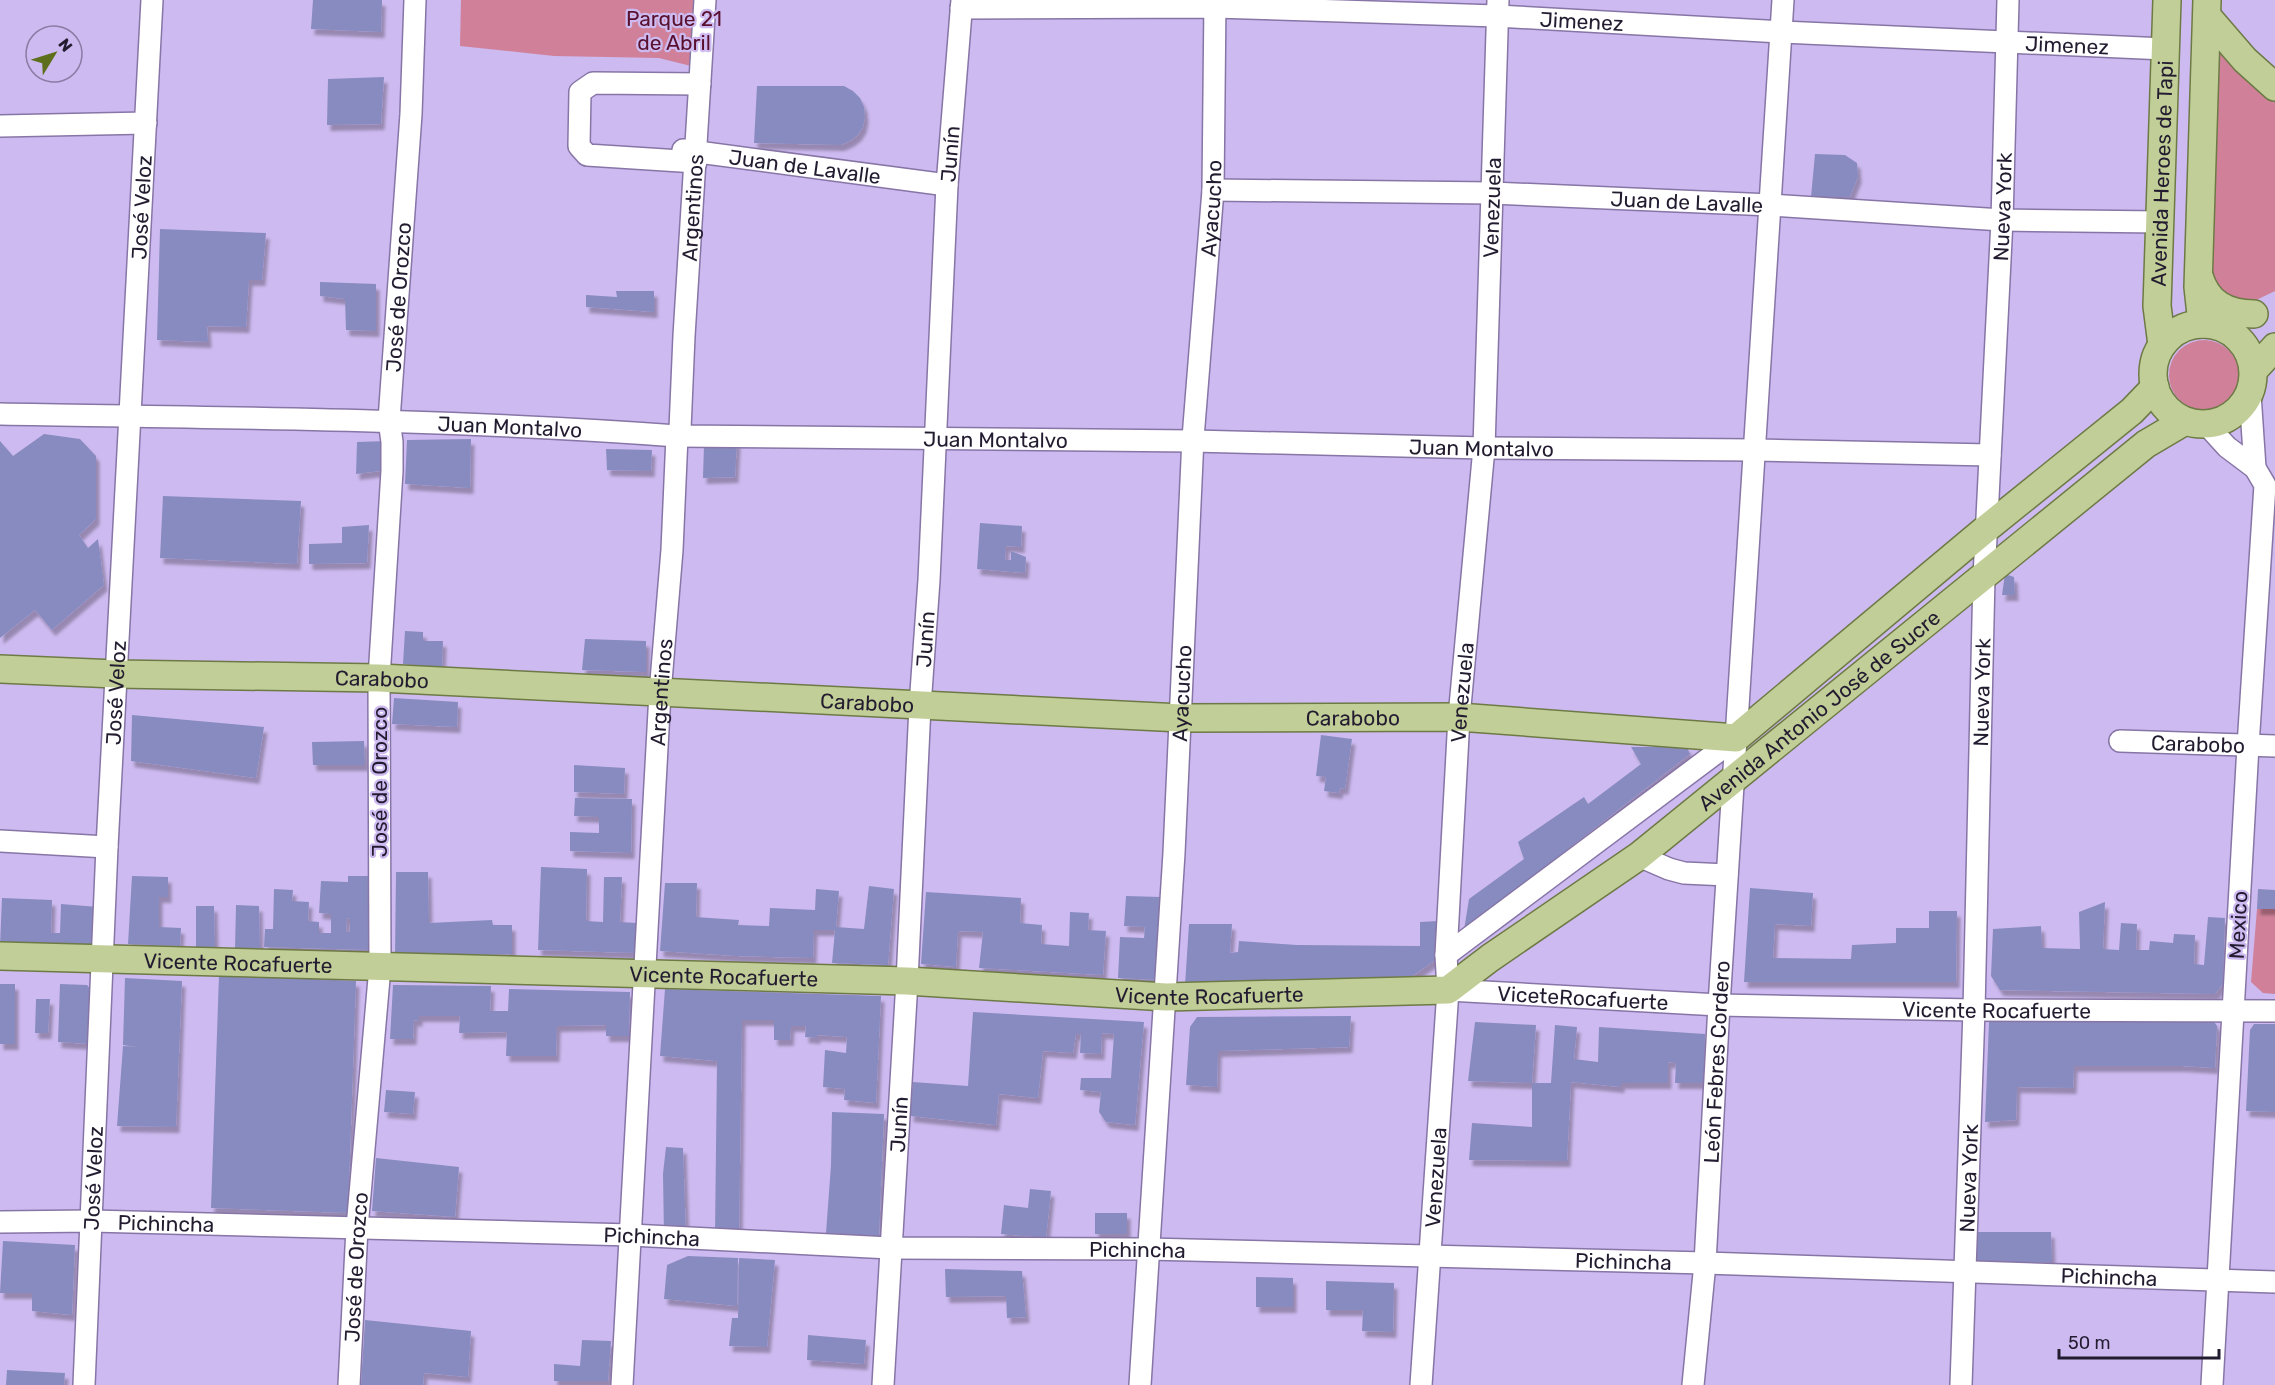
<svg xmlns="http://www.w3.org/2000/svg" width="2275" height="1385" font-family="Rubik,sans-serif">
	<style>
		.green { fill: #d08199 }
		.building { fill: #888bbf; fill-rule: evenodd; filter: url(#shadow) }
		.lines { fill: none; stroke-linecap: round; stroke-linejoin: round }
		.minor-casing { stroke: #8775a6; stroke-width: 24 }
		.major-casing { stroke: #6e7a45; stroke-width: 30 }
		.minor { stroke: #fff; stroke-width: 21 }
		.major { stroke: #c1ce97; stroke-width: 27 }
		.labels { text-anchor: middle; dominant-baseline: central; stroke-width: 4.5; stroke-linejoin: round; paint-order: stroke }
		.park-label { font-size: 21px; fill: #59102e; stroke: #cdbaf0 }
		.street-label { font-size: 21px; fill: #231c30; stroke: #cdbaf0 }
	</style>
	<defs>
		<filter id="shadow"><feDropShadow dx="3.5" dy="6" stdDeviation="1.5" flood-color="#0004"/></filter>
	</defs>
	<rect width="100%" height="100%" fill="#cdbaf0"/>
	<g class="green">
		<polygon points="461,0 710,0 707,70 659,58 554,56 460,46"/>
		<polygon points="2217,40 2247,77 2275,102 2275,291 2250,303 2236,305 2210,281"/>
		<circle cx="2204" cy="375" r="35"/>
		<polygon points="2257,909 2275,909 2275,994 2263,993 2251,982"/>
	</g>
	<g class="building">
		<polygon points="313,0 382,0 381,32 311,29"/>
		<polygon points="384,77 381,124 327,125 328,79"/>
		<polygon points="757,86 844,86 853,91 860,98 864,107 865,117 863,127 858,135 850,141 841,145 754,143"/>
		<polygon points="1815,154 1845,155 1857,163 1858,177 1850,197 1811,197"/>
		<polygon points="160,229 266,233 262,280 249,280 246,327 207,326 208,342 157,340"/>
		<polygon points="320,282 376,284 376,331 346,330 345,299 320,296"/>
		<polygon points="616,291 654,291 654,312 586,307 586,295 617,297"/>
		<polygon points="44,434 80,439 96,456 96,519 79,535 88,548 98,539 104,585 52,630 35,610 0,638 0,441 13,456"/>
		<polygon points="471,439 470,488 405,484 407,440"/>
		<polygon points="388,441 387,470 356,474 357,442"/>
		<polygon points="737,441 735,477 703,478 704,445"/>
		<polygon points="606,449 652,450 651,471 607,470"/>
		<polygon points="163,496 301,501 297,564 160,558"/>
		<polygon points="980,523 1022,526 1021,547 1006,546 1005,560 1011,560 1011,551 1026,557 1025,573 977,569"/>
		<polygon points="369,525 367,563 309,564 309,544 342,543 342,527"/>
		<polygon points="2005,574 2014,577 2015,595 2002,595"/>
		<polygon points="405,631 423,632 423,641 443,641 442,667 403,664"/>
		<polygon points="585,639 646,641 646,672 582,670"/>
		<polygon points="394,698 458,702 457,727 392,724"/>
		<polygon points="132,715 264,727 256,778 131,761"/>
		<polygon points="1321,735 1352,739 1345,789 1340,788 1339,793 1324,791 1326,777 1316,776"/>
		<polygon points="364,741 365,765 313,765 312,742"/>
		<polygon points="1631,747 1687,747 1690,754 1464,930 1469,899 1524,859 1518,842 1584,797 1588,804 1641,764"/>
		<polygon points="574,765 625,768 624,794 574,792"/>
		<polygon points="575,798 632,799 631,853 570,851 570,832 599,833 599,817 574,816"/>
		<polygon points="541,867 587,869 586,921 603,922 604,877 622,877 620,922 637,923 636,953 538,950"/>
		<polygon points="396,872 428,872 429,923 492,920 493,925 512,925 512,954 395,956"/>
		<polygon points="132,876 168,877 168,897 159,897 159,927 181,928 180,946 128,944"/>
		<path d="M348,876H372L371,950L264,947L265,929H273L274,889L293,890L292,901L309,902L308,921L319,922V933H331V914L319,913L321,881L348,882ZM347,918L350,919V932H346Z"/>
		<polygon points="665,883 697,883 696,917 739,920 738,925 769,926 770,908 815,910 816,889 839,891 836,927 864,929 869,886 894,889 888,965 832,963 835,930 814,930 813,958 737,956 660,951"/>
		<polygon points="1750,888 1813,893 1811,926 1775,924 1773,958 1851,959 1852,945 1896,943 1896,928 1929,928 1929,911 1957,911 1956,982 1744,982"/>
		<polygon points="2258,889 2275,890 2275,909 2257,909"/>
		<polygon points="926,892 1021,898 1020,923 1042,925 1041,944 1069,946 1070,912 1089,913 1088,930 1106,931 1103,975 979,968 983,932 958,931 956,967 921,964"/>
		<polygon points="1126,896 1161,897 1158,980 1118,978 1120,937 1144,938 1145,927 1124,926"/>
		<polygon points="2,898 52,900 51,933 60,933 61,904 98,907 96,944 90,950 0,946"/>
		<polygon points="2105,902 2103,949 2119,950 2121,923 2137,924 2136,950 2149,950 2150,941 2173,943 2174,934 2195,935 2194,964 2204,965 2208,917 2225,918 2223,984 2215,994 2000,990 1991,976 1993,929 2041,926 2042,948 2080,949 2079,912"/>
		<polygon points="236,905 259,906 260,949 235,949"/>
		<polygon points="196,906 214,906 215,948 196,947"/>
		<polygon points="1438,921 1437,959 1402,983 1185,985 1189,924 1232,924 1230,953 1238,952 1239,941 1297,945 1420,946 1420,922"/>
		<polygon points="219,975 356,981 348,1213 211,1208"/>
		<polygon points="125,978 182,981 176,1127 117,1126 123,1046 140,1047 123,1045"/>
		<rect x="0" y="984" width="15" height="60"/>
		<polygon points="60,984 87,985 93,992 91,1044 58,1042"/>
		<polygon points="393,985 491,986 490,1011 508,1011 509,989 630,992 629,1036 606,1036 606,1025 557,1026 556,1056 506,1056 507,1032 459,1033 460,1016 419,1016 419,1021 414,1020 413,1039 390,1039"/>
		<polygon points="665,989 881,996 876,1103 844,1100 845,1089 823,1087 825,1050 846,1053 847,1037 817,1035 817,1038 805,1037 806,1026 791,1026 790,1040 774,1040 774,1020 742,1020 739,1236 715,1235 717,1061 660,1056"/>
		<polygon points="36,999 50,999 48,1033 35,1033"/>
		<polygon points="973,1012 1144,1022 1135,1125 1106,1122 1099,1112 1101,1092 1080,1090 1081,1078 1111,1078 1114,1034 1102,1033 1101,1054 1080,1053 1081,1034 1076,1034 1073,1053 1043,1051 1038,1098 999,1094 996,1125 910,1116 913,1082 968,1086"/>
		<polygon points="1351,1016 1349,1047 1218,1051 1217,1087 1186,1085 1190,1027 1197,1017"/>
		<polygon points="2213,1020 2217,1026 2215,1068 2183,1066 2074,1066 2073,1088 2017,1087 2016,1120 1985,1122 1989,1022"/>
		<polygon points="1475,1022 1536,1025 1532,1083 1468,1081"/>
		<polygon points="2254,1024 2275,1024 2275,1112 2246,1111 2250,1030"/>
		<polygon points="1555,1025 1577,1027 1574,1059 1598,1062 1599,1027 1705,1034 1704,1083 1675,1083 1676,1063 1668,1062 1668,1083 1621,1083 1621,1087 1571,1082 1567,1161 1469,1160 1472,1123 1532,1127 1532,1083 1551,1083"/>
		<polygon points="386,1090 415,1092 413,1114 384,1112"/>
		<polygon points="832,1112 884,1114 879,1236 826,1233 831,1165"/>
		<polygon points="666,1147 683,1148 686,1237 664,1236 663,1174"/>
		<polygon points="376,1158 459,1167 455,1217 372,1211"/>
		<polygon points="1030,1189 1051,1191 1046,1238 1001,1234 1004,1205 1028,1208"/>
		<rect x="1095" y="1213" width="32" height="21"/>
		<polygon points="1976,1232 2051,1232 2052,1262 1976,1263"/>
		<polygon points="3,1241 75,1245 72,1315 32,1311 32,1293 0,1293"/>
		<polygon points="688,1256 738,1258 737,1306 664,1299 667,1265"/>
		<polygon points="739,1258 775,1260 767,1347 729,1346 732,1318 738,1318"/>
		<polygon points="945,1269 1022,1271 1026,1317 1007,1318 1006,1296 946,1297"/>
		<polygon points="1256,1277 1293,1278 1293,1307 1256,1307"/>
		<polygon points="1326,1281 1394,1283 1393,1332 1362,1331 1363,1310 1326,1310"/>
		<polygon points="365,1320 471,1331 468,1377 424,1373 423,1385 361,1385"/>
		<polygon points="808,1335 866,1340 864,1364 807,1360"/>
		<polygon points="582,1340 611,1341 608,1381 554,1381 554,1364 580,1366"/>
		<polygon points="7,1370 65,1373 64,1385 6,1385"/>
	</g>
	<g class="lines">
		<g class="minor-casing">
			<g id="minor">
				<path id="s1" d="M961,8L1215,7L1497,16L1782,32L2165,49"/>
				<polyline points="0,126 146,123"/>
				<path id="s2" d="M683,150L947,185"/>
				<polyline points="696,162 587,155 579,146 580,92 593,83 700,84"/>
				<path id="s3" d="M1213,190L1492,193L1771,205L2002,220L2160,222"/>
				<polyline points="2250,394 2255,468"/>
				<path id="s4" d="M0,414C226,418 452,419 677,436L1193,441L1484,448L1755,450L1990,455"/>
				<polyline points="2207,425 2227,447 2255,468 2265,485 2248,746 2212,1385"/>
				<path id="s5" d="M2120,741L2275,746"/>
				<polyline points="0,841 107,847"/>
				<polyline points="1639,856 1669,869 1684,873 1727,875"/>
				<polyline points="1446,955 1736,738"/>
				<path id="s6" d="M1448,990L1719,1005L1974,1010L2275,1011"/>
				<path id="s7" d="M0,1222L92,1221L631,1235L890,1248L1148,1249L1705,1263L2275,1282"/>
				<path id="s8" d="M84,1385L107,847L152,0"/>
				<path id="s9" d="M349,1385L357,1228L380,967L379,678L392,471V442L389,420L411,114L415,0"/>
				<path id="s10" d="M622,1385L660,693L672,550L677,436L680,429L684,336L705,0"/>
				<path id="s11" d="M883,1385L907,981L920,706L929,580L947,185L962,0"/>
				<path id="s12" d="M1140,1385L1174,853L1193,438L1213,190L1215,0"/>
				<path id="s13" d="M1421,1385L1448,990L1446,955L1459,717L1484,448L1498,0"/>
				<path id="s14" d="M1693,1385L1705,1263L1719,1005L1783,0"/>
				<path id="s15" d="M1961,1385L1974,1010L1984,577L2002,220L2008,0"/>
			</g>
		</g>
		<g class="major-casing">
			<g id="major">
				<polyline points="2207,16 2245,60 2275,87"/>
				<path d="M2199,276C2207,303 2226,314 2254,314"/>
				<circle cx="2203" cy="374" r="50"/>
				<polyline points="2202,324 2198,287 2207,0"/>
				<path id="s16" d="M2162,345L2157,306L2167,0"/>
				<polyline points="2254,370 2275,347"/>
				<path id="s17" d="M0,669L116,674L379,678L1181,718L1459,717L1736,738L1987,528L2132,411L2155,387"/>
				<path id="s18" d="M0,956L907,981L1166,997L1448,990L1490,958L1639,856L2146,444L2185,421"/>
			</g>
		</g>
		<use href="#minor" class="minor"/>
		<use href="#major" class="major"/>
	</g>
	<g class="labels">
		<g class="park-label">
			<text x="674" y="18">Parque 21<tspan x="674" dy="24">de Abril</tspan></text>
		</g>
		<g class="street-label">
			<text stroke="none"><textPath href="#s1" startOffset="621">Jimenez</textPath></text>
			<text stroke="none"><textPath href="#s1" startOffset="1107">Jimenez</textPath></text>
			<text stroke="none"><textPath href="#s11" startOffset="1233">Junín</textPath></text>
			<text stroke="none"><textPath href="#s2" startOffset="123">Juan de Lavalle</textPath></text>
			<text stroke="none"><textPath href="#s16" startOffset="172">Avenida Heroes de Tapi</textPath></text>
			<text stroke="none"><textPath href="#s3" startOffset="474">Juan de Lavalle</textPath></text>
			<text stroke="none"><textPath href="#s8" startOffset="1179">José Veloz</textPath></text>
			<text stroke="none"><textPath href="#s15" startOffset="1179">Nueva York</textPath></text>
			<text stroke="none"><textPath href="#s10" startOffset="1180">Argentinos</textPath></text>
			<text stroke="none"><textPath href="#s12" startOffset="1179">Ayacucho</textPath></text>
			<text stroke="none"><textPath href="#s13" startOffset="1180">Venezuela</textPath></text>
			<text stroke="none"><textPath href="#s9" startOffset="1090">José de Orozco</textPath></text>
			<text stroke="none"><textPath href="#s4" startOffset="510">Juan Montalvo</textPath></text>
			<text stroke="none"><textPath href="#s4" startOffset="996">Juan Montalvo</textPath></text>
			<text stroke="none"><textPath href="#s4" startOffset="1482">Juan Montalvo</textPath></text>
			<text stroke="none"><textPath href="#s11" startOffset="747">Junín</textPath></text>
			<text stroke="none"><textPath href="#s17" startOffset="382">Carabobo</textPath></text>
			<text stroke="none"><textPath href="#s8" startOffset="693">José Veloz</textPath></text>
			<text stroke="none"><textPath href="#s10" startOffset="694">Argentinos</textPath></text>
			<text stroke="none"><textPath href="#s15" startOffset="693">Nueva York</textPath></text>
			<text stroke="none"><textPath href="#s12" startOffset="693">Ayacucho</textPath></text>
			<text stroke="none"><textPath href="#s13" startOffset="694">Venezuela</textPath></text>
			<text stroke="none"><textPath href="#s17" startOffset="868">Carabobo</textPath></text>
			<text stroke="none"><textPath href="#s18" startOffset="1914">Avenida Antonio José de Sucre</textPath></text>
			<text stroke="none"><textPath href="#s17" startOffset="1354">Carabobo</textPath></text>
			<text stroke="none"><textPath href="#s5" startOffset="78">Carabobo</textPath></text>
			<text transform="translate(379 782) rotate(-90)">José de Orozco</text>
			<text transform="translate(2238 925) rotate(-87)">Mexico</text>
			<text stroke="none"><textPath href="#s18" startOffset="238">Vicente Rocafuerte</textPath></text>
			<text stroke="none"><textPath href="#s18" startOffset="724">Vicente Rocafuerte</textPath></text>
			<text stroke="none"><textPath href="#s18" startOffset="1210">Vicente Rocafuerte</textPath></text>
			<text stroke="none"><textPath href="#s6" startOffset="135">ViceteRocafuerte</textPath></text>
			<text stroke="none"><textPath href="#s6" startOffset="549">Vicente Rocafuerte</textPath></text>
			<text stroke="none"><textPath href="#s14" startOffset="324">León Febres Cordero</textPath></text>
			<text stroke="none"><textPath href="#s11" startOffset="261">Junín</textPath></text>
			<text stroke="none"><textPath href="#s8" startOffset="207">José Veloz</textPath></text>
			<text stroke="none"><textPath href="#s13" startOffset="208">Venezuela</textPath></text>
			<text stroke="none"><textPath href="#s15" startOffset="207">Nueva York</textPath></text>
			<text stroke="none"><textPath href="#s7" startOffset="166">Pichincha</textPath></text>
			<text stroke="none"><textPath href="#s7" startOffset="652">Pichincha</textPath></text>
			<text stroke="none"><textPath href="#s7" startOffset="1138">Pichincha</textPath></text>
			<text stroke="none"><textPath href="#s7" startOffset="1624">Pichincha</textPath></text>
			<text stroke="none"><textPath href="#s9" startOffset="118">José de Orozco</textPath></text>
			<text stroke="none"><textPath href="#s7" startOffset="2110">Pichincha</textPath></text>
		</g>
	</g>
	<g transform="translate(54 54) rotate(52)"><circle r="28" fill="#cdbaf0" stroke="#897ba3" stroke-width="1.5"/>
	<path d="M0-4.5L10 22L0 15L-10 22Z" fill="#5d6f1c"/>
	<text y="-9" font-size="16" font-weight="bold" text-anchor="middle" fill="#231c30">N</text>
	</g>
	<path d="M2059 1349v9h160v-9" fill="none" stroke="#231c30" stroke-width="3"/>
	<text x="2068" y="1349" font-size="18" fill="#231c30" stroke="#cdbaf0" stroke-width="4.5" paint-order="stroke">50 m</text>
</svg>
